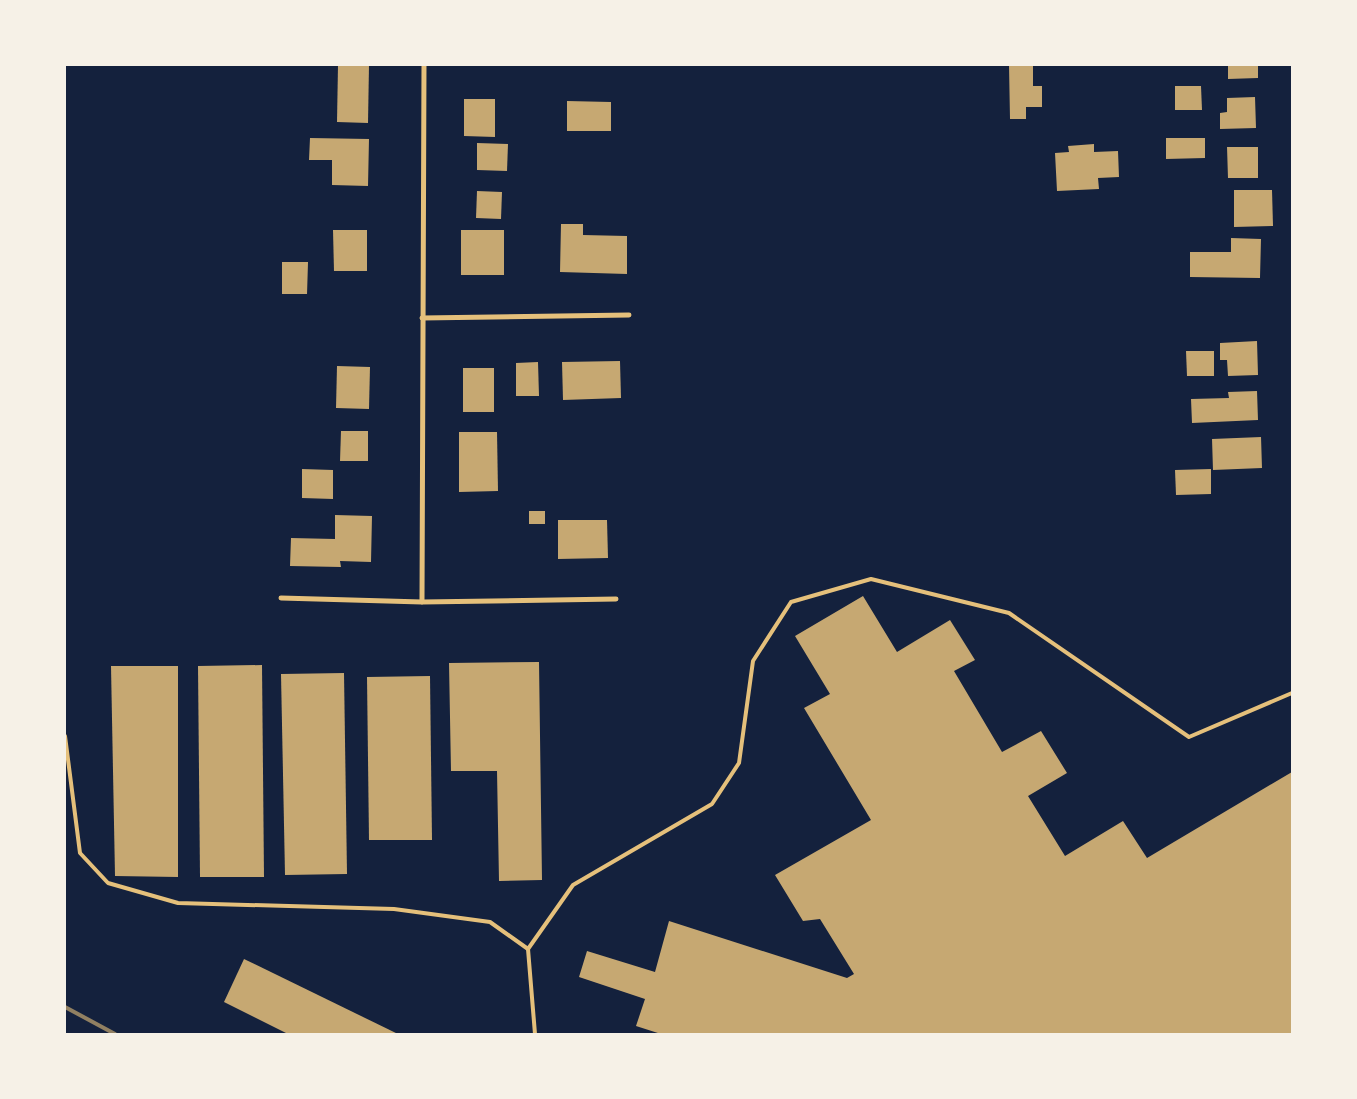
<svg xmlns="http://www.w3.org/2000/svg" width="1357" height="1099" font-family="'Noto Serif',serif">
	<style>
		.building { fill: #c6a872 }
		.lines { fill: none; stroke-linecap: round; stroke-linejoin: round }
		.service { stroke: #e5c07b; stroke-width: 4 }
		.minor { stroke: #e5c07b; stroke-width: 5 }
		.rail { stroke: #918062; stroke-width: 4 }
	</style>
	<rect width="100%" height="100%" fill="#14213d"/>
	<g class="building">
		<polygon points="338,65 369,65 368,123 337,122"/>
		<polygon points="1009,65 1033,65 1033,86 1042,86 1042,107 1026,107 1026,119 1010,119"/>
		<polygon points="1228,65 1258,65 1258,78 1228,79"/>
		<polygon points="1175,86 1201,86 1202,110 1175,110"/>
		<polygon points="1255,97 1256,128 1220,129 1220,113 1227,112 1227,98"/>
		<polygon points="464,99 495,99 495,137 464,136"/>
		<polygon points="567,101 611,102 611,131 567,131"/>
		<polygon points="310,138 369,139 368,186 332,185 332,160 309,160"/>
		<polygon points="1166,138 1205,138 1205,158 1166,159"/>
		<polygon points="477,143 508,144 507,171 477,170"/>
		<polygon points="1094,144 1094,152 1118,151 1119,177 1098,178 1099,189 1057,191 1055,153 1069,152 1068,146"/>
		<polygon points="1227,147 1258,147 1258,178 1228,178"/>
		<polygon points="1234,190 1272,190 1273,226 1234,227"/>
		<polygon points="477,191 502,192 501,219 476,218"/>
		<polygon points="561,224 583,224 583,235 627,236 627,274 560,272"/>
		<polygon points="333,230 367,230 367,271 334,271"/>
		<rect x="461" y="230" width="43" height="45"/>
		<polygon points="1231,238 1261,239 1260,278 1190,277 1190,252 1231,252"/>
		<polygon points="282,262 308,262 307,294 282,294"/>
		<polygon points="1257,341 1258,375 1228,376 1227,360 1220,360 1220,343"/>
		<polygon points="1186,351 1214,351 1214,376 1187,376"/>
		<polygon points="620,361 621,398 563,400 562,362"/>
		<polygon points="538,362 539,396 516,396 516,363"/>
		<polygon points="337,366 370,367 369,409 336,408"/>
		<rect x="463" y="368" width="31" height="44"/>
		<polygon points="1257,391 1258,420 1192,423 1191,399 1229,398 1228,392"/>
		<polygon points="341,431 368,431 368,461 340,461"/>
		<polygon points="459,432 497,432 498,491 459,492"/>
		<polygon points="1261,437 1262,468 1213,470 1212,439"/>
		<polygon points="302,469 333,470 333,499 302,498"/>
		<polygon points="1211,469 1211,494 1176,495 1175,470"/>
		<rect x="529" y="511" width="16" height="13"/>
		<polygon points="335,515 372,516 371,562 340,561 341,567 290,566 291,538 335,539"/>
		<polygon points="558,520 607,520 608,558 558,559"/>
		<polygon points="863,596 897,652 950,620 975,660 954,671 1002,752 1041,731 1067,773 1028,796 1065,856 1123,821 1147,858 1292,772 1292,1034 661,1034 636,1026 645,999 579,977 587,951 655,972 669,921 847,978 854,974 820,919 803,921 775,875 871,820 804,708 830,694 795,636"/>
		<polygon points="539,662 542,880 499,881 497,771 451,771 449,663"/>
		<polygon points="262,665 264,877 200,877 198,666"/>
		<polygon points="111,666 178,666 178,877 115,876"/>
		<polygon points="344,673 347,874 285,875 281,674"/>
		<polygon points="430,676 432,840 369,840 367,677"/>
		<polygon points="244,959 398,1034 288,1034 224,1002"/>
	</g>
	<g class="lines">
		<g class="service">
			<polyline points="65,736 80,853 108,883 178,903 394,909 490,922 528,949"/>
			<polyline points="535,1034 528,949 573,885 712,804 739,763 753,661 791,602 871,579 1009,613 1189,737 1292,693"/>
		</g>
		<g class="minor">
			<polyline points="422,318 629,315"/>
			<polyline points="281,598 422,602 616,599"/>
			<polyline points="422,602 424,65"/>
		</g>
		<polyline class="rail" points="65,1007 115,1034"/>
	</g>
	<rect width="1357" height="1099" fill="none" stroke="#f6f1e7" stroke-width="132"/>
</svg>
